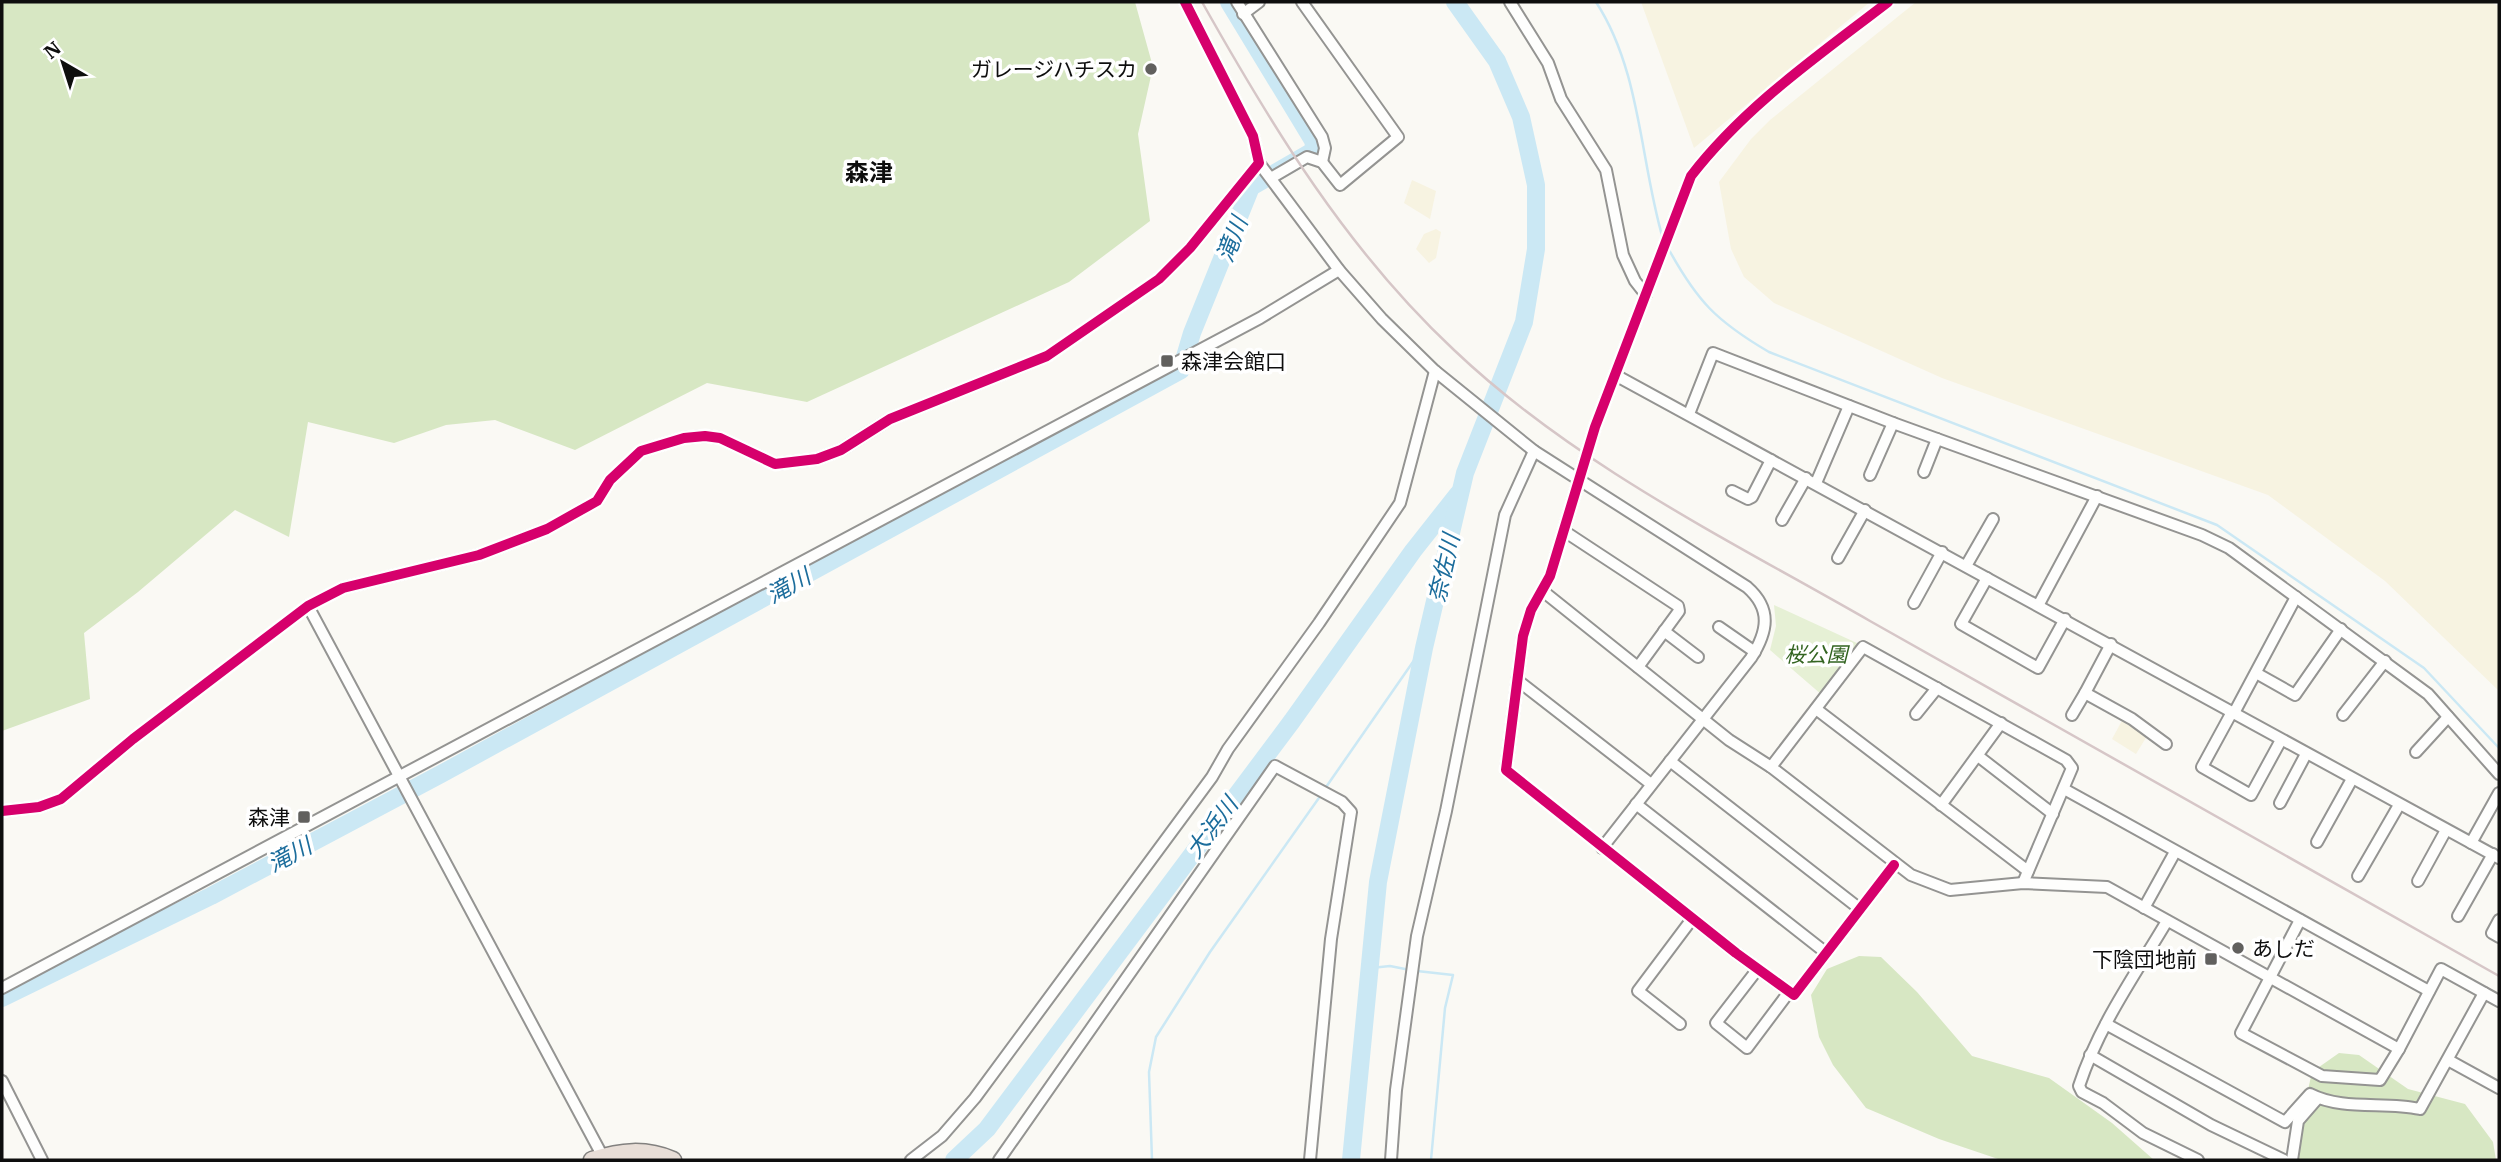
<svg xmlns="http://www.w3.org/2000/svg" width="2501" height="1162" font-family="'IBM Plex Serif','Noto Sans JP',serif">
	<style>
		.farmland { fill: #f7f3e1 }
		.green { fill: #e6f0d5 }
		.forest { fill: #d7e7c3 }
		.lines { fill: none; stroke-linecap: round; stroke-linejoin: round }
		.stream { stroke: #cbe8f4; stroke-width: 2.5 }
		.river { stroke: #cbe8f4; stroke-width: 18 }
		.minor-casing { stroke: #949492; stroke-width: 14 }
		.highway-casing { stroke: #82817f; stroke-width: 19 }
		.minor { stroke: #fefefd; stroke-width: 10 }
		.highway { stroke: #e8ded7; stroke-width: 16 }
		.rail { stroke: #d6c6c7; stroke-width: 2.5 }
		.cycleway-casing { stroke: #fff; stroke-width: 15 }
		.cycleway { stroke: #d6006c; stroke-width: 10 }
		.poi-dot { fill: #61605e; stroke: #fff; stroke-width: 2.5 }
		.labels { text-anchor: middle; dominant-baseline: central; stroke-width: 7; stroke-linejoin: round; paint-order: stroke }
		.poi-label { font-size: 21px; fill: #0e0e0e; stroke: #fff; text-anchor: end }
		.park-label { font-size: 21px; font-style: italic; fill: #336421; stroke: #fff }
		.water-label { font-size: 23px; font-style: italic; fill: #1c6d9c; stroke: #fff }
		.quarter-label { font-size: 24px; font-weight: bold; fill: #0e0e0e; stroke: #fff }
	</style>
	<rect width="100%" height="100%" fill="#faf9f4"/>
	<g class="farmland">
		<polygon points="1641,2 1870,2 1694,148"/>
		<polygon points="1916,2 2489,2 2499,6 2499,691 2385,581 2268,495 1942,378 1774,303 1744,277 1731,249 1719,182 1751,139 1770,120"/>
		<polygon points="1412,180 1436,191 1430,219 1404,203"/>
		<polygon points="1436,229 1441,232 1436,258 1429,263 1416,249 1424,234"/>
		<polygon points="2124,717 2147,736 2136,754 2112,739"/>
	</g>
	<polygon class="green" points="1774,605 1859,644 1822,695 1770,650 1776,626"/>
	<g class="forest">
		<polygon points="2,2 1135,2 1153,67 1138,134 1150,221 1069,282 807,402 707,383 575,450 495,420 446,425 394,443 308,422 289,537 235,510 138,592 84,633 90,699 2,731"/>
		<polygon points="1859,956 1881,957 1917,992 1972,1056 2049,1078 2112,1123 2154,1160 2001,1160 1939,1139 1866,1108 1833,1065 1819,1037 1811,995 1827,969"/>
		<polygon points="2339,1053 2359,1055 2408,1089 2465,1104 2493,1142 2496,1160 2284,1160 2297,1139 2312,1072"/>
	</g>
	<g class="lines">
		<g class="stream">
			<path d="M1596,2C1641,71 1640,161 1663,239"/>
			<path d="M1668,248C1697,301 1716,321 1769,352L2217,525L2424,668L2499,748"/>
			<polyline points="1324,790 1424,646"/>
			<polyline points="1371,968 1390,966 1410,970"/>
			<polyline points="1417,971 1453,975 1445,1008 1431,1160"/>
			<polyline points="1152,1160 1149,1072 1156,1037 1210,952 1321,795"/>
		</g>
		<g class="river">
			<polyline points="2,998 211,896 441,774 1181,370 1192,333 1251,187 1313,151 1314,142 1229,2"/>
			<polyline points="954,1160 987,1129 1292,721 1413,551 1458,494"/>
			<polyline points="1351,1160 1378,882 1424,648 1465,473 1524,322 1536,249 1536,185 1521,117 1497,61 1455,2"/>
		</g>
		<g class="minor-casing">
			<g id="minor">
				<polyline points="1237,2 1322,137 1325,148 1322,162"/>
				<polyline points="1510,2 1548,63 1561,99 1606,170 1623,255 1635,281 1646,295"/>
				<path d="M1888,2C1818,56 1745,106 1691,176L1595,427L1550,576L1531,610L1523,636L1506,770L1736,953L1794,995L1894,865"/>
				<polyline points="1243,14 1259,2"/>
				<path d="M1259,163L1339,270L1382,319L1435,371L1534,451L1747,587C1772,609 1768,631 1751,658L1602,848"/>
				<polyline points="1271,178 1307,157 1322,162 1340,185 1398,137 1302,2"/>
				<polyline points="1617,376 2499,858"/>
				<polyline points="1689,414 1713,353 1893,423 2202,535 2229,548 2428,694 2499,774"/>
				<polyline points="1924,472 1937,439"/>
				<polyline points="1870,475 1893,423"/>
				<polyline points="1816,483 1849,406"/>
				<polyline points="1732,491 1748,499 1752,497 1771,460"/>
				<polyline points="1782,520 1806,478"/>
				<polyline points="1564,531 1678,606 1679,611 1638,667"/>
				<polyline points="1838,558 1865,510"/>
				<polyline points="1966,566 1993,519"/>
				<polyline points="1987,578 1961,624 2038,668 2065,619"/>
				<polyline points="1544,592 1729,740 1771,767 1911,875 1950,890 2023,883 2107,887 2399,1049 2441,969 2499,1001"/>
				<polyline points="1914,603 1942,552"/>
				<polyline points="2039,604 2097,496"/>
				<polyline points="308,606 603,1157"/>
				<polyline points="1719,627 1755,652"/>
				<polyline points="1664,631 1698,657"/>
				<polyline points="2111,644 2085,693 2132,719 2166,744"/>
				<polyline points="2256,673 2295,695 2341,629"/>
				<polyline points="1517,680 1651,784"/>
				<polyline points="1816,709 2028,871"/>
				<polyline points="2232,712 2202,767 2251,795 2281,740"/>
				<polyline points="2234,713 2296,597"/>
				<polyline points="1916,714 1937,688"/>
				<polyline points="2072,715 2085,693"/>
				<polyline points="2343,715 2385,661"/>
				<polyline points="2416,752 2448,717"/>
				<polyline points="1978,756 2053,814"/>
				<polyline points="1670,761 1860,909"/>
				<polyline points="1771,767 1863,647 2066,760 2072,768 2023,883"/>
				<polyline points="2064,789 2429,991"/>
				<polyline points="2280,803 2306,754"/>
				<polyline points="1636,804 1825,952"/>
				<polyline points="1941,805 2001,723"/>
				<polyline points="2,811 39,807 61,799 133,739 308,606 343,588 479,555 547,529 597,501 610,480 641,451 684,438 705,436 720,438 775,464 817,459 841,450 890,419 1047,356 1159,279 1190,248 1259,163 1253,136 1185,2"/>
				<polyline points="2317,842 2352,779"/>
				<polyline points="2471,843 2499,793"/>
				<polyline points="2358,876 2399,805"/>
				<polyline points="2418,881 2446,830"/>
				<polyline points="2144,908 2175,852"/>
				<polyline points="2458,916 2493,854"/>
				<polyline points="2300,920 2241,1033 2322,1076 2380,1080 2399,1049"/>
				<polyline points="2499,920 2492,933 2499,937"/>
				<path d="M2167,921C2135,975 2099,1025 2079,1086L2082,1092L2103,1103L2143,1133L2198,1160"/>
				<polyline points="1757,970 1716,1023 1747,1048 1789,992"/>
				<polyline points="2,988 1260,318 1339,270"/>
				<polyline points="1680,1024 1638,991 1692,919"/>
				<path d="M2106,1024L2285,1122L2310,1094C2343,1111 2385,1101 2420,1109L2484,993"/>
				<polyline points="2090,1055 2211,1125 2284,1160"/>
				<polyline points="2448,1060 2499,1088"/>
				<polyline points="2,1081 42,1160"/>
				<polyline points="911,1160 942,1136 975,1098 1212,777 1228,749 1319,623 1400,503 1435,371"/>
				<polyline points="999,1160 1275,766 1342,802 1351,812 1331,939 1310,1160"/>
				<polyline points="1391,1160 1396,1090 1417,936 1446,811 1505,515 1534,451"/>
				<polyline points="2292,1160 2298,1121 2318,1098"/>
			</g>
		</g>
		<g class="highway-casing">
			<path id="highway" d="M592,1160C621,1151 645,1148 673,1160"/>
		</g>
		<use href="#minor" class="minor"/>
		<use href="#highway" class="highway"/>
		<path class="rail" d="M1202,2C1273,128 1347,250 1454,350C1574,464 1727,539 1870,621C2079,741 2289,859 2499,976"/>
		<g class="cycleway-casing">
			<g id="cycleway">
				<path d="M1888,2C1818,56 1745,106 1691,176L1595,427L1550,576L1531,610L1523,636L1506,770L1736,953L1794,995L1894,865"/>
				<polyline points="2,811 39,807 61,799 133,739 308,606 343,588 479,555 547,529 597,501 610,480 641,451 684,438 705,436 720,438 775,464 817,459 841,450 890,419 1047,356 1159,279 1190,248 1259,163 1253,136 1185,2"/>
			</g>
		</g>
		<use href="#cycleway" class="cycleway"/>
	</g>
	<g class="poi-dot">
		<circle cx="1151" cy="69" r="7"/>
		<rect x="1160" y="354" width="14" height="14" rx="3.5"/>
		<rect x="297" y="810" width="14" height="14" rx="3.5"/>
		<circle cx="2238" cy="948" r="7"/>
		<rect x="2204" y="952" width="14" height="14" rx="3.5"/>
	</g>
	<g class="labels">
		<g class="poi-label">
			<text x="1137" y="69">ガレージハチスカ</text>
			<text x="1181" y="361" text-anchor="start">森津会館口</text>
			<text x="290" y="817">森津</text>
			<text x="2252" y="948" text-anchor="start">あしだ</text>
			<text x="2197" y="959">下陰団地前</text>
		</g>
		<g class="park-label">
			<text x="1816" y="654">桜公園</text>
		</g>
		<g class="water-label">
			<text transform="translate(1231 239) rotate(-69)">滝川</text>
			<text transform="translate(1443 568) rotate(-77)">奈佐川</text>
			<text transform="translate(788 585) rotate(-29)">滝川</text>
			<text transform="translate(1211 827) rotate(-53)">大浜川</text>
			<text transform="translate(289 854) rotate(-28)">滝川</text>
		</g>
		<g class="quarter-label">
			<text x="869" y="172">森津</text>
		</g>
	</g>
	<rect width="2501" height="1162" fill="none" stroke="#0e0e0e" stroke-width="7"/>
	<g transform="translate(63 63) rotate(321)" stroke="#ffffff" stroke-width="5" paint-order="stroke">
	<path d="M0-5L12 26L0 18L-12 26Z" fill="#0e0e0e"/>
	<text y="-10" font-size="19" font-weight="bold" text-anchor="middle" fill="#0e0e0e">N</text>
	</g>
</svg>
